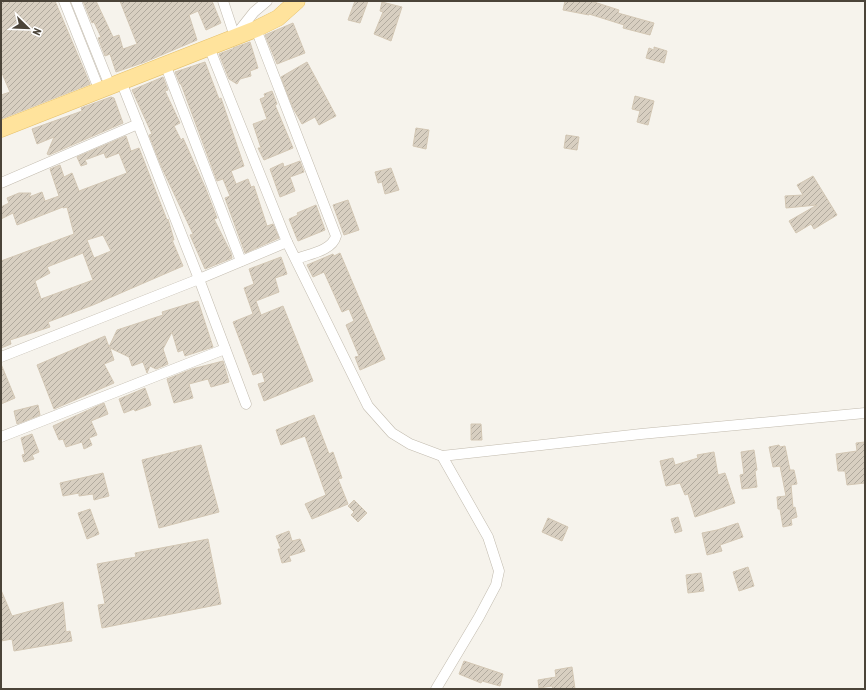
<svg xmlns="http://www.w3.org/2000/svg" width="866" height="690" font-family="'Asap Condensed',sans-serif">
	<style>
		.building { fill: url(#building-hatch); stroke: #d3c7b4; fill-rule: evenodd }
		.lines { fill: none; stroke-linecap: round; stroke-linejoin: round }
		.street-casing { stroke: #c2bbae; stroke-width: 11 }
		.primary-casing { stroke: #e6c16a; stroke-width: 17 }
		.street { stroke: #fff; stroke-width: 10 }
		.primary { stroke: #ffe39c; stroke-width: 16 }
	</style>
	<defs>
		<pattern id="building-hatch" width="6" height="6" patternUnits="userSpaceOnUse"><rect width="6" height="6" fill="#d8cfc1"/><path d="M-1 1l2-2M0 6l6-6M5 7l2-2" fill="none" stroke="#b1aa9e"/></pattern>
	</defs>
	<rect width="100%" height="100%" fill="#f6f3ec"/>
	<g class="building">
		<polygon points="1,1 55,1 90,84 1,119 1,95 10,92 1,71"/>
		<polygon points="83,1 96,1 113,37 119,35 123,49 137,44 120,1 212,1 221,23 206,30 198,11 189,15 197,40 145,62 116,72 110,54 105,56 98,38 101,37 94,22 92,23"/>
		<polygon points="355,1 368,1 360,23 348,20"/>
		<polygon points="565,1 591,1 619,10 618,13 654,23 650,35 623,28 624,25 589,14 589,15 563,10"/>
		<polygon points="382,2 402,7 391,41 374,34 383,12 380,11"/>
		<polygon points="293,23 305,53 277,64 265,35"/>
		<polygon points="250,42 258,68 250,71 251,76 240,79 237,84 229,79 219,54 232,49 233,50 233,48"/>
		<polygon points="654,47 667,51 664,63 646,58 649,48 654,50"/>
		<polygon points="205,62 219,99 221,98 244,166 231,171 236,184 248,179 251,187 254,186 267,226 273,224 279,238 245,253 225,198 230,196 223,179 217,181 181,84 180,84 175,72"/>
		<polygon points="307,62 336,116 319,125 315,117 302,124 293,108 281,77"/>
		<polygon points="163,77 168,90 165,91 180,123 174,126 181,140 183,138 205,187 217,218 214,219 231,253 232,258 205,269 190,235 193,234 162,168 149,135 152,134 132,90"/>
		<polygon points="272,91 277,104 275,105 293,148 264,160 258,148 261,148 253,124 267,119 260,99 265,97 264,94"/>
		<polygon points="635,96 654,101 648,125 637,122 640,111 632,109"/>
		<polygon points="111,97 114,98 123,123 49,155 47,154 54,137 37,144 32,129 82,111 81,108"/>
		<polygon points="416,128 429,130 426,149 413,146"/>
		<polygon points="566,135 579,137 577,150 564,148"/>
		<path d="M126,136L131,151L139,148L167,220L168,219L174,240H172L183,266L93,305L48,322L50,327L10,340L11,344L1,348V261L74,234L67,207L63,208V207L17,225L13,213L1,219V207L9,203L7,198L19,193H31L29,197L42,192L45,201L59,196L50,169L60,165L64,177L72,173L79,191L127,173L119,153L106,158L104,153L85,160L87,164L81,166L77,157ZM103,235L111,251L94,258L87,240ZM83,253L93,280L41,299L35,281L50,273L47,267Z"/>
		<polygon points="300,161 304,172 290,177 295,191 280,197 270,169 283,163 284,167"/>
		<polygon points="391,168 399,190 385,194 382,182 378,183 375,172"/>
		<polygon points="813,176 837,215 814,229 811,224 796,233 789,221 817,205 786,208 785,196 803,195 797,185"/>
		<polygon points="348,200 359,230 344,235 333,205"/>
		<polygon points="316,205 325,230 298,241 289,219 298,215 297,213"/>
		<polygon points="340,253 385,359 360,370 355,357 359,356 346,325 354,321 349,309 342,312 324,272 313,277 307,265 333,254 334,256"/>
		<polygon points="281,257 287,274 275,278 279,292 256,301 261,315 283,306 313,381 264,401 258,384 265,382 262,372 253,375 233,322 253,314 244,288 254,284 249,269"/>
		<polygon points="198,301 213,347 185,356 183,350 178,352 172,332 163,349 168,364 156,369 150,366 147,373 143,362 132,366 129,357 110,348 114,360 104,364 114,383 54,409 37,365 105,336 109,347 117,330 163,315 162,312"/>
		<polygon points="223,361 229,382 211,387 208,379 189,384 193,398 174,403 167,379 192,369"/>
		<polygon points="1,364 15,398 1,404"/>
		<polygon points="145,388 151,405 135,411 134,409 124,413 119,399"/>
		<polygon points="104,403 108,414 91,421 97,435 89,438 92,445 84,449 82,442 66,447 63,439 59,440 53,426"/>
		<polygon points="38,405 40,415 17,424 14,411"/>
		<polygon points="314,415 329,454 333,452 342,478 338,479 348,504 312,519 305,504 326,495 305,436 281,445 276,430"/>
		<polygon points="471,424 481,424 482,440 471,440"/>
		<polygon points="32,434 39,452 32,455 34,459 24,462 22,455 25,454 21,438"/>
		<polygon points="865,442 865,483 847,485 845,471 838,471 836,454 857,451 856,443"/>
		<polygon points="201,445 219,512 159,528 142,460"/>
		<polygon points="779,445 780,447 785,446 790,470 794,470 797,484 791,485 793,508 795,507 797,517 791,519 792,525 783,527 780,509 778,509 777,497 786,496 780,466 773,467 769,447"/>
		<polygon points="754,450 757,470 755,471 757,487 742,489 740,475 744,474 741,452"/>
		<polygon points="714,452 718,475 725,473 735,503 695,517 688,494 685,495 680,483 666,486 660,461 673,458 675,465 698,458 697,455"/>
		<polygon points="103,473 109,496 94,500 93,494 79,496 79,493 63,496 60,483"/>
		<polygon points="354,500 367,513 358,522 351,515 354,512 348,506"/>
		<polygon points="90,509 99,534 87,539 78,513"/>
		<polygon points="678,517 682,531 675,533 671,519"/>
		<polygon points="548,518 568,527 562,541 542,532"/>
		<polygon points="738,523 743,537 720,545 722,551 707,555 702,533 717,530"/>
		<polygon points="289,531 292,541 300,539 305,551 289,556 291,561 282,563 278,549 281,549 276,536"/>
		<polygon points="208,539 221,604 102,628 98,605 105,604 97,564 136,557 135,553"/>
		<polygon points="748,567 754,586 739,591 733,572"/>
		<polygon points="701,573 704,591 688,593 686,575"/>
		<polygon points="1,590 12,616 63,602 66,632 70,631 72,641 14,651 12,639 1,641"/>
		<polygon points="464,661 503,674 500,686 482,681 481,683 459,674"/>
		<polygon points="572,667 575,689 553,689 552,686 539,688 538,680 556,677 555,670"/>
	</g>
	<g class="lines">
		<g class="street-casing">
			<g id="street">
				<polyline points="64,1 99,89"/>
				<polyline points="76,1 110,86"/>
				<polyline points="223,1 235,37"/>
				<path d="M256,29L336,236C332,251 309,254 296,259"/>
				<polyline points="235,36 254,12 267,1"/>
				<polyline points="209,47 287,242 368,406 392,433 410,444 442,456 641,434 865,413"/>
				<polyline points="165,64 241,261"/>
				<polyline points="121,81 199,279 246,404"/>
				<polyline points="1,183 138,124"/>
				<polyline points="1,357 199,279 287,242"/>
				<polyline points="1,437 225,349"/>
				<polyline points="436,689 479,617 496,585 499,571 488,537 442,456"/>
			</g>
		</g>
		<g class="primary-casing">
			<polyline id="primary" points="1,129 256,29 278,18 297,1"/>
		</g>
		<use href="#street" class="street"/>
		<use href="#primary" class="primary"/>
	</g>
	<rect width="866" height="690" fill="none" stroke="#4b4439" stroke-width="4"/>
	<g transform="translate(28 28) rotate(113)" stroke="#ffffff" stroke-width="3" paint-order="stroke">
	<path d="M0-3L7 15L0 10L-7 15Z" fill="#4b4439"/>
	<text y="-6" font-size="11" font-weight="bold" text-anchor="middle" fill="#4b4439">N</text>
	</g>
</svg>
